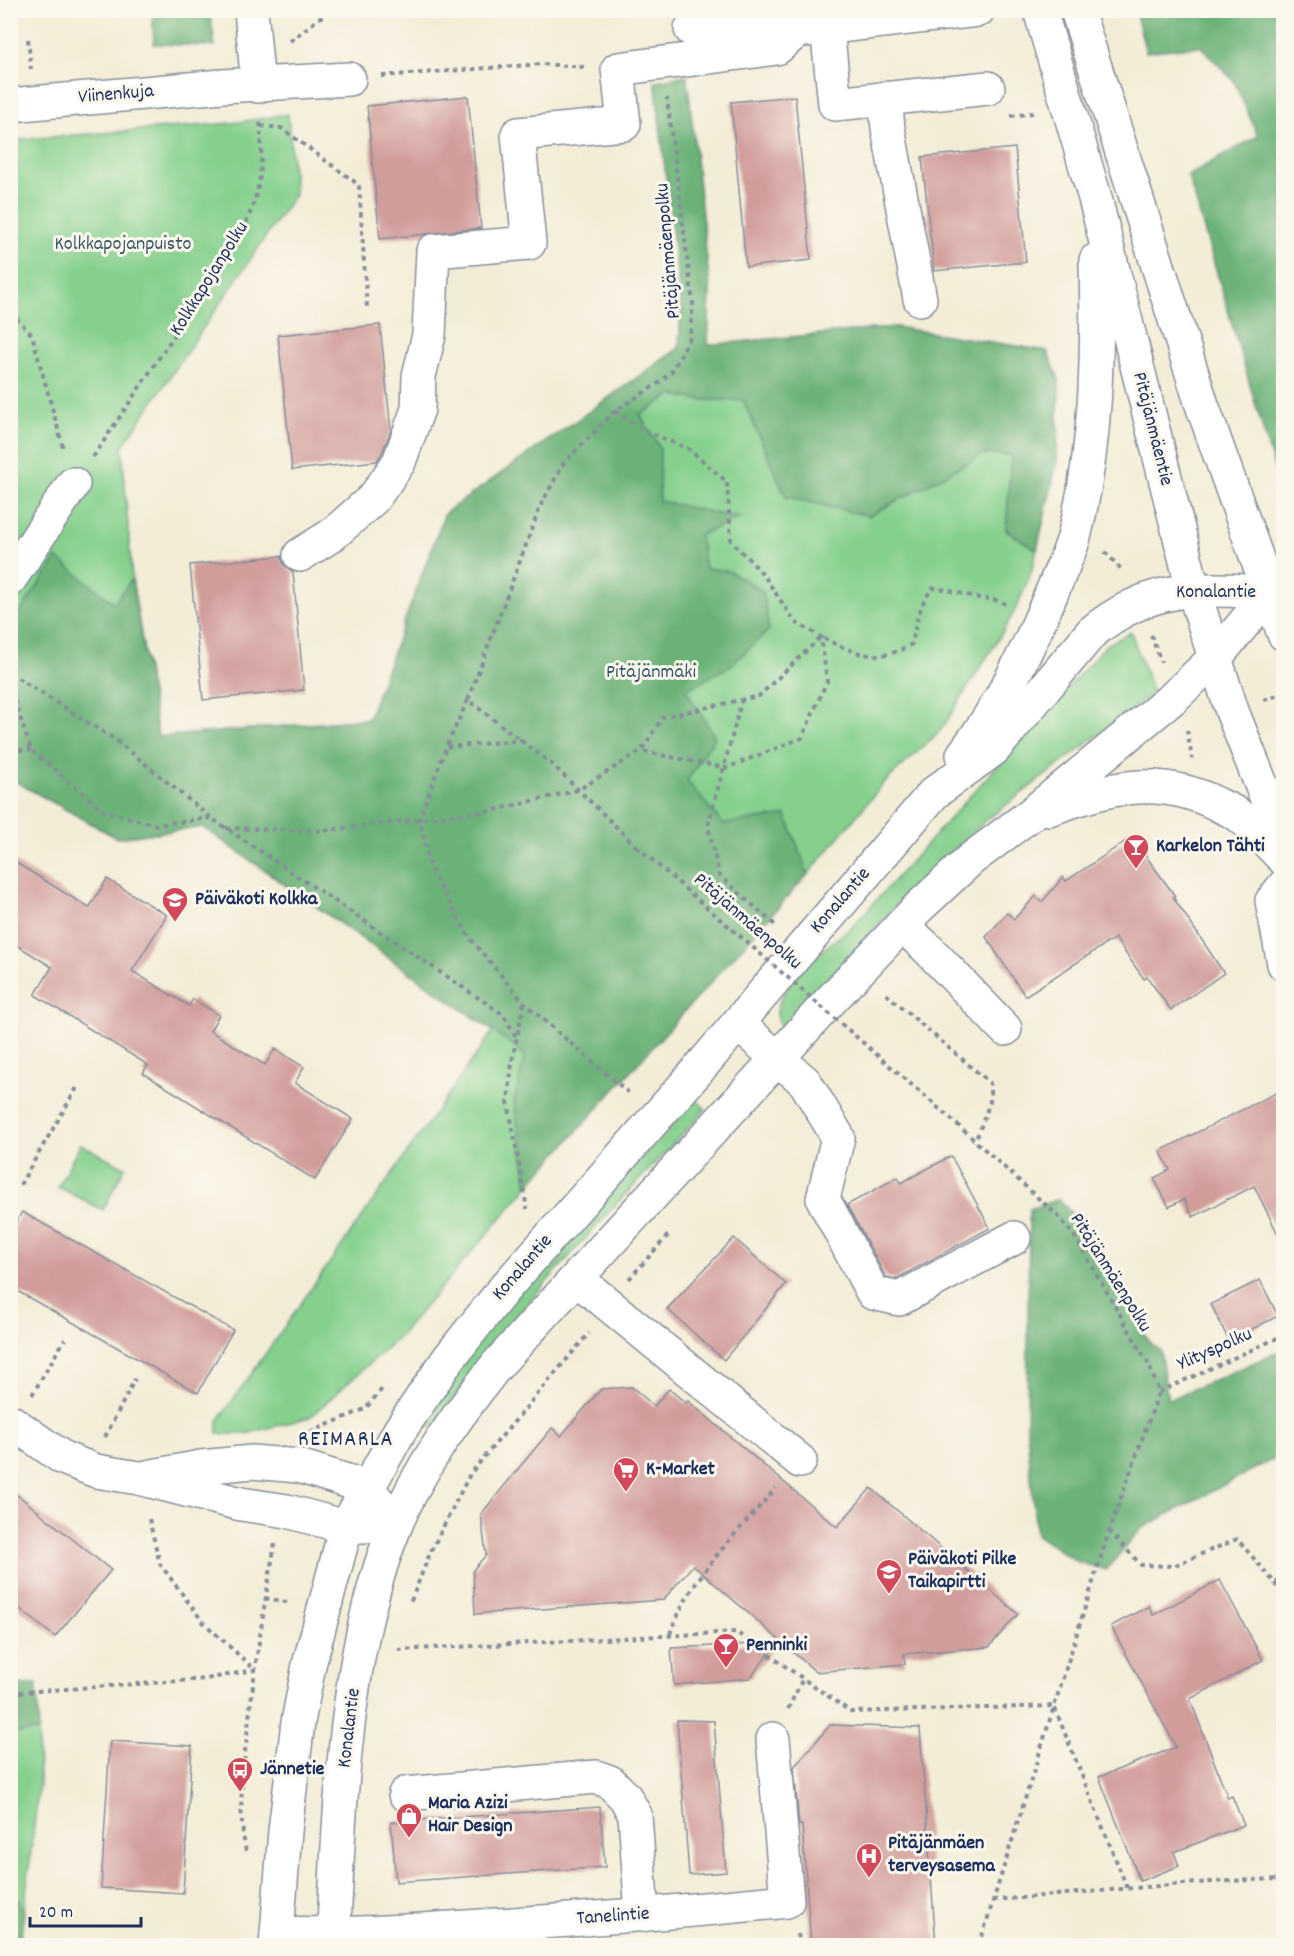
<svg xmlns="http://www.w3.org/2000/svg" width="1294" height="1956" font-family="Dekko,sans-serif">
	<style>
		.green { fill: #85d08d; stroke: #508076; stroke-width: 1.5 }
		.forest { fill: #6cb278; stroke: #44706b; stroke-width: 1.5 }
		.building { fill: #d19d9b }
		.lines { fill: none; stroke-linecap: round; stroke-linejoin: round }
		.minor-casing { stroke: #878e9a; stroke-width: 36 }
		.major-casing { stroke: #878e9a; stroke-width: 36 }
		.path { stroke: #878e9a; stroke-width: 4; stroke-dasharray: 4.5 4.5; stroke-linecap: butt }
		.minor { stroke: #fff; stroke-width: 33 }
		.major { stroke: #fff; stroke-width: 33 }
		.path-bridge { stroke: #878e9a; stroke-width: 4; stroke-dasharray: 4.5 4.5; stroke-linecap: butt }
		.labels { text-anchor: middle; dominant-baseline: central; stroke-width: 6; stroke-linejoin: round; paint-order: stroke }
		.street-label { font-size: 20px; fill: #1b2f5e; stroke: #fbf7ec }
		.park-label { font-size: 20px; fill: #36576a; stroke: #fbf7ec }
		.poi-label { font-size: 20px; font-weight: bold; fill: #1b2f5e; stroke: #fbf7ec; text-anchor: start }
		.quarter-label { font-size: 22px; letter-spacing: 1.5px; fill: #1b2f5e; stroke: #fbf7ec }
	</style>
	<rect width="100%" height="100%" fill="#fbf7ec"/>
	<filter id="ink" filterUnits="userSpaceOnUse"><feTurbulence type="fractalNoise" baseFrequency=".0167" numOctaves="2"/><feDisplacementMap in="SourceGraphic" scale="12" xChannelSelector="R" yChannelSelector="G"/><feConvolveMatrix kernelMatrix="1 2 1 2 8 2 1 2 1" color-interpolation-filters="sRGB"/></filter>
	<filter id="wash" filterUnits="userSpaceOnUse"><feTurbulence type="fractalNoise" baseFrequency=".008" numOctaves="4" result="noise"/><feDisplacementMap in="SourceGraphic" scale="24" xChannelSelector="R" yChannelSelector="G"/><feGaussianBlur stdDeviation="1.35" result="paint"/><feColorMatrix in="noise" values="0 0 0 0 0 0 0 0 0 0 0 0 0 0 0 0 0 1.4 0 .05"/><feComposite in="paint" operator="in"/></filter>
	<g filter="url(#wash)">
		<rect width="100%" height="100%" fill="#f3edd7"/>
		<g class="green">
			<polygon points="288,114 295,194 122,447 132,579 158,737 368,719 445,513 679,348 681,310 710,288 708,345 895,327 1047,351 1059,380 1057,462 1032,570 1017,607 1002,633 941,730 883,784 815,866 598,1105 397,1339 310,1417 246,1434 218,1434 218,1421 493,1031 203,827 117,838 11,779 11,140 233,123"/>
			<path d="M1131,632L1153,693L984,822L896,905L787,1023L780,1025C762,995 831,942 852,927L1106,645Z"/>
			<polygon points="695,1099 706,1109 609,1212 501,1333 432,1428 420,1423 483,1334 575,1229"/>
			<polygon points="80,1144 125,1167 103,1210 58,1187"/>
			<polygon points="37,1684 39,1784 20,1945 11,1946 11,1686"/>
		</g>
		<g class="forest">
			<polygon points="152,11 210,11 215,46 154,44"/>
			<polygon points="1135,11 1283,11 1283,497 1188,175 1258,136 1234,81 1200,46 1146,52"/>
			<polygon points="687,75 710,288 708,345 895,327 1047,351 1059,380 1057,462 1037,550 1006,530 1011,455 984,454 869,516 786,497 743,400 700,400 671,395 640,415 660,448 659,501 739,518 700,535 705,568 729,571 763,591 769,630 730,666 686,690 715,737 687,781 723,824 786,815 808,874 528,1186 514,1102 525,1055 507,1041 203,827 117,838 11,779 11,625 57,558 114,603 132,579 158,737 368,719 445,513 679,348 681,310 655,81"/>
			<polygon points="1059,1199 1095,1241 1124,1292 1139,1327 1151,1344 1160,1350 1168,1400 1283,1350 1283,1454 1142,1528 1106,1570 1078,1562 1036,1535 1027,1431 1029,1209"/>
			<polygon points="37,1684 39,1731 11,1734 11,1686"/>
			<polygon points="10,1884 24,1911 20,1945 11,1945"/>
		</g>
		<g id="blocks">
			<g class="building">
				<polygon points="468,96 481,228 380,239 367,106"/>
				<polygon points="795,96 811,260 746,267 731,102"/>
				<polygon points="1015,148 1026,262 934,271 922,157"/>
				<polygon points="380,325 391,430 382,453 377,461 292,470 278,335"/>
				<polygon points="281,556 284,565 293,572 304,690 203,700 190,565"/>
				<polygon points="1132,837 1175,896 1173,897 1224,973 1171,1010 1147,977 1144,979 1115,938 1025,996 986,937 1007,913 1014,919 1036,896 1042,902 1063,877 1066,881"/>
				<polygon points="10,859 89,908 107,879 167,915 132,971 189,1006 193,999 219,1015 210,1031 265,1065 275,1049 304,1067 295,1083 353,1119 315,1180 143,1073 148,1065 35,995 52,967 10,941"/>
				<polygon points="1284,1089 1284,1246 1254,1186 1193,1217 1184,1199 1169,1207 1154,1178 1170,1170 1160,1151"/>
				<polygon points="951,1156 990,1228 896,1279 886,1277 847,1205 898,1177 901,1183"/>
				<polygon points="22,1212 233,1330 198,1393 10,1287 10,1233"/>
				<polygon points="734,1238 786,1284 724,1360 667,1309"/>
				<polygon points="1260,1280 1278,1316 1229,1341 1211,1304"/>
				<polygon points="632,1387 654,1406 669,1389 686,1403 688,1401 837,1527 871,1488 1018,1614 989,1647 904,1654 905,1664 816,1672 693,1565 663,1600 475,1614 473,1570 486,1555 481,1514 552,1428 561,1436 601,1389"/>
				<polygon points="10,1489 111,1570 55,1637 10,1601"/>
				<polygon points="1220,1580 1263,1660 1190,1699 1228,1798 1232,1796 1244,1825 1174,1852 1179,1866 1140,1881 1099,1777 1176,1747 1111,1626 1149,1606 1153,1615"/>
				<polygon points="777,1643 750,1678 674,1685 671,1648"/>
				<polygon points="677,1720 714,1721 726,1872 689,1875"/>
				<polygon points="830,1725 920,1728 936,1946 811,1946 802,1825 799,1825 794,1767"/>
				<polygon points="110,1741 192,1746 183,1893 101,1888"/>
				<polygon points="600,1807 605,1867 396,1882 391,1822"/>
			</g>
		</g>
	</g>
	<g filter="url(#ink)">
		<use href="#blocks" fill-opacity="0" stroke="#878e9a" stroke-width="1.5"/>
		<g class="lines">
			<g class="minor-casing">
				<g id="minor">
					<polyline points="251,10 258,86"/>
					<polyline points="827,28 835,104 988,88"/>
					<polyline points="691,29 778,19 797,31"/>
					<polyline points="804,30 978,10"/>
					<polyline points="885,98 888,128 920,299"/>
					<polyline points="10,105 222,86 349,79"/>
					<polyline points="300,555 332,535 374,498 399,462 418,409 419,376 429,335 433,251 529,243 518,134 624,124 618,69 777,48 797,31"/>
					<polyline points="10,579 73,484"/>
					<polyline points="1284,886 1272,901 1284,964"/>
					<polyline points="902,925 928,949 1005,1029"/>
					<polyline points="738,1024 805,1082 838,1137 823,1199 873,1293 899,1299 1014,1238"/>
					<polyline points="577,1279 800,1461"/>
					<polyline points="10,1421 63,1458 96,1471 139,1478 241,1504 287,1511 346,1527 396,1524"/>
					<polyline points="147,1477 201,1467 252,1462 299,1466 366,1487 386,1511"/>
					<polyline points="405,1794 596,1777 610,1782 625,1797 635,1815 642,1915"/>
					<path d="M277,1933C350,1936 423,1930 496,1925C593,1919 690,1911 787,1901L773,1739"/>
				</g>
			</g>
			<g class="major-casing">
				<g id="major">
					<polyline points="1040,10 1095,198 1193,589 1232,711 1284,842"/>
					<polyline points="1077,10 1202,405 1284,634"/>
					<path d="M963,755C1001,705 1028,650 1052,592C1059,574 1069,555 1074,537C1097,447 1098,353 1096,260"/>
					<path d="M1049,809C1108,788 1157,774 1217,804C1224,808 1234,811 1241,817C1256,829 1270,845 1284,859"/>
					<path d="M276,1946L285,1831L298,1722L309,1665L346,1527L400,1430L449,1358L504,1289L692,1077L934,793L994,749L1092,632C1153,583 1197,589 1270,592"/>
					<path d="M333,1946C340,1808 343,1652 396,1524C420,1466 458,1415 496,1366L830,1001L918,908L971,859L1030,815L1174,697L1216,657L1270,592"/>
				</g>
			</g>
			<g class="path">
				<polyline points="28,39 31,69"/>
				<polyline points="290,41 330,10"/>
				<polyline points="382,76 542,64 584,67"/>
				<polyline points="1011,116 1033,113"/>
				<polyline points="261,126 281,128 359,185 367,308"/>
				<polyline points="10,311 32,335 64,451"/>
				<polyline points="615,411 647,432 689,449 727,482 731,541 763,574 795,622 821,637 827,681 802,738 726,768 641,751"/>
				<path d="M93,457L239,238C262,190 263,172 260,120"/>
				<polyline points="1105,552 1123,571"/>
				<polyline points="1151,635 1161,662"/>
				<polyline points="10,673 117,741 211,818 504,1015 516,1038"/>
				<polyline points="10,674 13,696 31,750 104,811 156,825 210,818"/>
				<polyline points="742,699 708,826 719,875 775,925"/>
				<polyline points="468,700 446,747 420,818 430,868 469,937 524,1003 630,1094"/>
				<polyline points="1264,700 1284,693"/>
				<polyline points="1187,730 1192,759"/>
				<polyline points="447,747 522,740"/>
				<polyline points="10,750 31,750"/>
				<path d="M226,828L321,831L495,810L578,790L641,751L663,717L759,696L821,637C854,653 877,665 912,644C916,623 919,604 933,588C947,589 958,593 971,596C987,601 990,596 1008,605"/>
				<polyline points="637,847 553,765 468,700 540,507 563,464 615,411 659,383 672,371 690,337 693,303 667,98"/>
				<polyline points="886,994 990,1083 990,1102 975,1142"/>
				<polyline points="524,1003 512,1061 508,1102 527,1209"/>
				<polyline points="950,1118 1058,1216 1075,1237 1149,1365 1159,1392 1109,1531 979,1946"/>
				<polyline points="20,1185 78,1086"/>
				<polyline points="629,1279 670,1233"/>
				<polyline points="1159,1392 1284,1335"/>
				<polyline points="32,1395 65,1339"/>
				<polyline points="310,1432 365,1409 382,1389"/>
				<polyline points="105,1437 135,1379"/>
				<polyline points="149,1519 160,1564 203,1622 254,1669"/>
				<polyline points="1109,1531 1141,1565 1173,1566 1237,1539 1275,1583 1284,1579"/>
				<polyline points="1275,1583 1284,1600"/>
				<polyline points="265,1598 291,1603"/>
				<polyline points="411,1601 430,1553 470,1474 589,1333"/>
				<path d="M670,1634C690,1577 737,1533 776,1488"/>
				<polyline points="398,1650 736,1632 851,1712 1054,1706 1128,1890"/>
				<polyline points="10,1693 206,1679 254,1670"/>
				<polyline points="788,1709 803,1678"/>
				<path d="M246,1851C237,1809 243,1769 248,1727C255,1665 264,1605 275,1544"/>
				<path d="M993,1900C1090,1893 1186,1881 1284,1879"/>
				<polyline points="798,1934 800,1946"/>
			</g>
			<use href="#minor" class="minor"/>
			<use href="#major" class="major"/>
			<polyline class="path-bridge" points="637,847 950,1118"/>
		</g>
	</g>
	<defs>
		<g id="bar-pin" transform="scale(1.35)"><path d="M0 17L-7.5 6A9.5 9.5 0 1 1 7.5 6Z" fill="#d1495b" stroke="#fbf7ec"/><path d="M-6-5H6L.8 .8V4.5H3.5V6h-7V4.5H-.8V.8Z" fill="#fff"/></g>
		<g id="school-pin" transform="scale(1.35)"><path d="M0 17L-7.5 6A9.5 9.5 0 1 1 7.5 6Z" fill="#d1495b" stroke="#fbf7ec"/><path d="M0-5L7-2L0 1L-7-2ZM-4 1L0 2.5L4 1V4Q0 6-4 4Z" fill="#fff"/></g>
		<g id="supermarket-pin" transform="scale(1.35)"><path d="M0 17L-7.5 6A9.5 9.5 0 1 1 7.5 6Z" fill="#d1495b" stroke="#fbf7ec"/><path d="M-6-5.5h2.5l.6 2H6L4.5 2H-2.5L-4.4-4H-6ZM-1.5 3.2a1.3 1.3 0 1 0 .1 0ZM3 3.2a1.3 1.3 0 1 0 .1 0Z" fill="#fff"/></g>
		<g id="bus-pin" transform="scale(1.35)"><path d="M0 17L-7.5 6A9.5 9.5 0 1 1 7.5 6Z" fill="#d1495b" stroke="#fbf7ec"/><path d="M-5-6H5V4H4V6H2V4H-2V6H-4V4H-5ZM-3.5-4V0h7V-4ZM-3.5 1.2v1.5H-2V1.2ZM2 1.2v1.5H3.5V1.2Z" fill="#fff"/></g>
		<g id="shop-pin" transform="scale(1.35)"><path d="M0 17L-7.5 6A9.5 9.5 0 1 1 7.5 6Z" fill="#d1495b" stroke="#fbf7ec"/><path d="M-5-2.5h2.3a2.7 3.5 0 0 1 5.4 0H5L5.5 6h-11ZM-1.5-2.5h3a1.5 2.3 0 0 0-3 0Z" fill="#fff"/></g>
		<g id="hospital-pin" transform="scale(1.35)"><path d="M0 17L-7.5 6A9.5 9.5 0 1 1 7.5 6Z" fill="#d1495b" stroke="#fbf7ec"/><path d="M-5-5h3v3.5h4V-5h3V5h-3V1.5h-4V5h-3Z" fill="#fff"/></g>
	</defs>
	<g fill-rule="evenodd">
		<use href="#bar-pin" x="1136" y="847"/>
		<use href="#school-pin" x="175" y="900"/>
		<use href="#supermarket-pin" x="626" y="1470"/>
		<use href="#school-pin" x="889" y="1572"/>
		<use href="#bar-pin" x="726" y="1646"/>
		<use href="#bus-pin" x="240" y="1770"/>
		<use href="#shop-pin" x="409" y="1816"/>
		<use href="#hospital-pin" x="869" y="1856"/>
	</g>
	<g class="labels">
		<g class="street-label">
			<text transform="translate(116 95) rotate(-5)">Viinenkuja</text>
			<text transform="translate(669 251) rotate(-95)">Pitäjänmäenpolku</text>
			<text transform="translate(210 279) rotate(-58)">Kolkkapojanpolku</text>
			<text transform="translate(1152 429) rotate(76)">Pitäjänmäentie</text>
			<text x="1216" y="593">Konalantie</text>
			<text transform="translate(841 901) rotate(-49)">Konalantie</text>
			<text transform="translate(747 922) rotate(41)">Pitäjänmäenpolku</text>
			<text transform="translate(523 1268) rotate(-49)">Konalantie</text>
			<text transform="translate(1110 1273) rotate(58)">Pitäjänmäenpolku</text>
			<text transform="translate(1215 1350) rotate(-24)">Ylityspolku</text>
			<text transform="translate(350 1728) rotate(-83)">Konalantie</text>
			<text transform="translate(613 1917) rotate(-4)">Tanelintie</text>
		</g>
		<g class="park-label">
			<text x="123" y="245">Kolkkapojanpuisto</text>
			<text x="651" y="673">Pitäjänmäki</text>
		</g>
		<g class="poi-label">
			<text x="1156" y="847">Karkelon Tähti</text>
			<text x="195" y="900">Päiväkoti Kolkka</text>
			<text x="646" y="1470">K-Market</text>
			<text x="908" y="1560">Päiväkoti Pilke<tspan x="908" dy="23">Taikapirtti</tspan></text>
			<text x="746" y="1646">Penninki</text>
			<text x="260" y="1770">Jännetie</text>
			<text x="428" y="1804">Maria Azizi<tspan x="428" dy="23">Hair Design</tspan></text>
			<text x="888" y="1844">Pitäjänmäen<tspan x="888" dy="23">terveysasema</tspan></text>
		</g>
		<g class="quarter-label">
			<text x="346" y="1440">REIMARLA</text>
		</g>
	</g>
	<rect width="1294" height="1956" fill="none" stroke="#fbf7ec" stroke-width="36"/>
	<path d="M30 1917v9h111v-9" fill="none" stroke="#1b2f5e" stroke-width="3"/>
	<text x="39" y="1917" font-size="18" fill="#1b2f5e" stroke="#fbf7ec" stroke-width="4.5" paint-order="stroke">20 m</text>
</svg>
